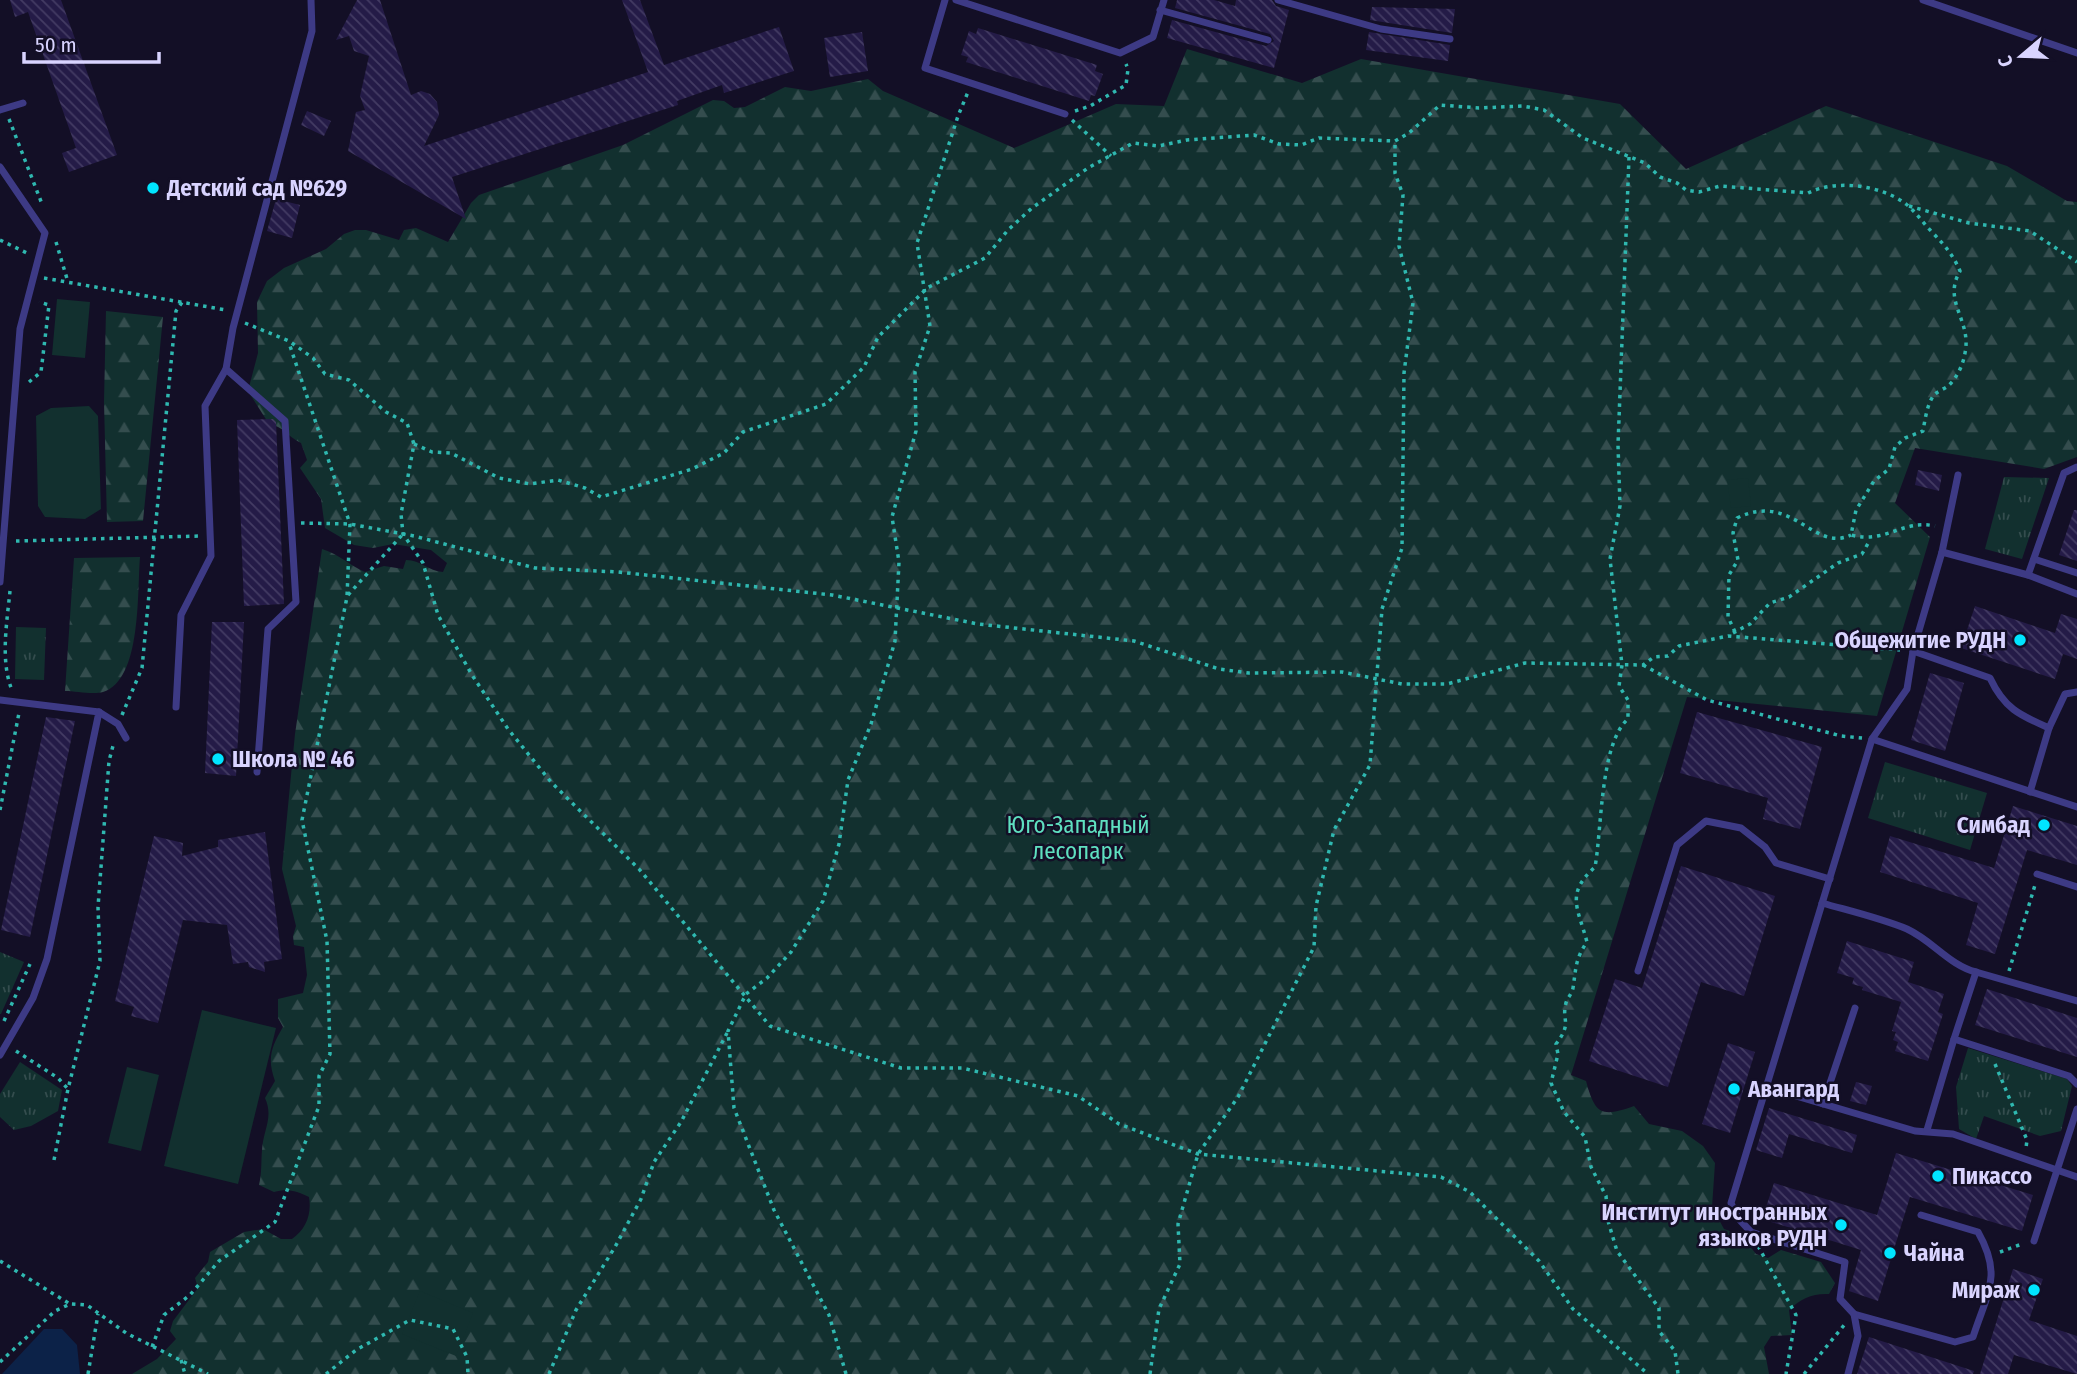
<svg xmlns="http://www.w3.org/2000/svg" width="2077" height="1374" font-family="'Fira Sans Condensed',sans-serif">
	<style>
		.grass { fill: url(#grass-tufts) }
		.forest { fill: url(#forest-firs) }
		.pitch { fill: #12302f }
		.water { fill: #0c2248 }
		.building { fill: url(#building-back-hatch) }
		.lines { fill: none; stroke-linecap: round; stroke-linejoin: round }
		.path { stroke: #2fb8b0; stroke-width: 3.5; stroke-dasharray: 3.5 5; stroke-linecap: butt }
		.service { stroke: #3d3a85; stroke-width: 7 }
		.poi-dot { fill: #00e5ff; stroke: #130f26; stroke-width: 2.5 }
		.labels { text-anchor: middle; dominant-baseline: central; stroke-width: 5; stroke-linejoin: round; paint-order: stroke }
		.poi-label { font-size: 23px; font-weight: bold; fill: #d9d4ff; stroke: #130f26; text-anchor: start }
		.park-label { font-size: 23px; fill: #5fe0c0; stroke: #130f26 }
	</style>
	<defs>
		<pattern id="grass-tufts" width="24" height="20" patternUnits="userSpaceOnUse" patternTransform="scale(1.75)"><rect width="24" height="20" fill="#12302f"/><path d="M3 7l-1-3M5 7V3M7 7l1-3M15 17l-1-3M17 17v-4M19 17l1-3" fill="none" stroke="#344d4e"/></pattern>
		<pattern id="forest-firs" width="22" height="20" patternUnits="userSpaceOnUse" patternTransform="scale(1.75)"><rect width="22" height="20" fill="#12302f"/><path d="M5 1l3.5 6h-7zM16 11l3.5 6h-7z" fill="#344d4e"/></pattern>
		<pattern id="building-back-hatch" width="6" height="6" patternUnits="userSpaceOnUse" patternTransform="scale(1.75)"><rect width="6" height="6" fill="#241b47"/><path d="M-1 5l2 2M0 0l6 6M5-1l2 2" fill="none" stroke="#433b63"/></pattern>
	</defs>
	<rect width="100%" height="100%" fill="#130f26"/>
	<g class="grass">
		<polygon points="2004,477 2049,478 2022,559 1985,549"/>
		<polygon points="16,627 46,628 44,680 15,679"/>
		<polygon points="1885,762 1987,793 1970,850 1868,818"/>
		<polygon points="0,952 24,962 1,1014 0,1014"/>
		<polygon points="1968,1048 2067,1079 2072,1086 2061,1131 2040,1136 1984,1116 1976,1139 1959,1129 1956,1087"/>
		<polygon points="20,1062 62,1090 58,1111 31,1126 14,1130 0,1117 0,1094"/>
	</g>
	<g class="forest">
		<path d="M1187,49L1302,83L1361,59L1620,104L1686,169L1826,106L2007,166L2067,201L2077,202V457L2044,469L1915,448L1895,503L1930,537L1877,716L1687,697L1571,1075L1586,1081C1595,1114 1601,1118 1634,1106L1649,1124L1682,1131L1703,1146L1715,1163L1712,1207L1724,1229L1741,1235L1756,1254L1768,1258L1781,1250L1821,1262L1835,1283L1829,1294C1813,1293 1801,1298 1789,1310L1792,1335L1771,1336L1764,1347L1769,1374H132L157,1359L176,1339L170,1331L173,1321L198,1288L195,1278L208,1262L210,1252L244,1232L263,1229L281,1239H292C306,1229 312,1214 309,1197C297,1191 287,1188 274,1192L259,1185C262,1173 261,1162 262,1150C263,1131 274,1117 265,1098L275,1081C267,1059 271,1047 283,1027L278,1018V999L303,993L307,975L304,947L294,945L293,936L296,926L282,869L295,734L322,549C339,554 349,565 365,572L384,566L403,569L406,560C421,560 428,571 443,572L447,563L431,550L393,544L373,548L354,545L325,528L321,499L300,468L307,460L301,443C288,437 283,426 269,424L248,391L258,353L257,302L267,281L284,268L326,249L344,234L355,230H366L399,240L404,230L416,228L448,242L471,203L479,195L623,145L713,100L724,101L734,108L745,107L785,87L811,91L868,79L883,91L1014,148L1116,104L1164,106Z"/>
		<polygon points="106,311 163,317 143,521 107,522 104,402"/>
		<path d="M140,557C137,592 142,680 103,692C93,695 76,691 65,691L74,558Z"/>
	</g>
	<g class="pitch">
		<polygon points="57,299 90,302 85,358 52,355"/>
		<polygon points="89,406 98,416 101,509 85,519 45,517 38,506 36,416 51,408"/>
		<polygon points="1748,478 1751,506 1731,508 1727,480"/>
		<polygon points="202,1010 276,1028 238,1184 164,1166"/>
		<polygon points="127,1067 159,1075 141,1151 108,1143"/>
		<polygon points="420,1291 473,1313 456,1356 402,1334"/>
	</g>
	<polygon class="water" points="44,1329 62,1329 77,1345 80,1374 2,1374"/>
	<g class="building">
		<polygon points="10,0 61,0 117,155 69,172 62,153 76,148 28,12 15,17"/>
		<polygon points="357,0 380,0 411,95 421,91 430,94 437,102 439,115 424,146 648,72 622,0 640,0 664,65 779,27 794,71 724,93 722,85 677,101 678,105 452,177 466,219 348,151 356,112 365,110 360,96 369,56 354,51 349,36 336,40"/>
		<polygon points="1177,0 1214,0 1235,6 1236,0 1272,0 1276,6 1289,10 1274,68 1167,38 1172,20 1266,46 1274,41 1270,34 1175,8"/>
		<polygon points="1372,7 1455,9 1452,33 1370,20"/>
		<polygon points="978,28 1097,65 1095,71 1103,74 1095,96 1091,95 1089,101 966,62 968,57 961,55 969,31 976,34"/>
		<polygon points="862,32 868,71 830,77 824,38"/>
		<polygon points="1369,32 1450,45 1448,61 1366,50"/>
		<polygon points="307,111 331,121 324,136 301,125"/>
		<polygon points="276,199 300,205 292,238 267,231"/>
		<polygon points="273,419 276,422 284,604 244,606 237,420"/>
		<polygon points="1918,470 1942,475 1939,491 1915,485"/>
		<polygon points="2074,510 2077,510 2077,561 2059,555"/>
		<polygon points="1975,606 2055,633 2061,614 2077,619 2077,659 2063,654 2055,679 1961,648"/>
		<polygon points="212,622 244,622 236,776 205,773"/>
		<polygon points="1930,673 1964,683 1945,751 1911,740"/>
		<polygon points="1697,712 1822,747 1800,829 1763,819 1768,798 1680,773"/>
		<polygon points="46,717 75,721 30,937 1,930"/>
		<polygon points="2013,806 2077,826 2077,865 2027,850 1995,954 1966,945 1978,903 1880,872 1890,836 1994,868"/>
		<polygon points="265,832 282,959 264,962 265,972 249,967 248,962 233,964 227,925 183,920 158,1023 131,1016 134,1007 115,1001 154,836 183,843 182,856 218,847 218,840"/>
		<polygon points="1681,866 1775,896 1744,996 1701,982 1668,1087 1589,1061 1615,979 1642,988"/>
		<polygon points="1847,941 1914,962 1908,982 1944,994 1938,1012 1943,1014 1928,1061 1895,1051 1898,1042 1893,1040 1896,1032 1892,1031 1901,1002 1862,990 1863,987 1852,984 1854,978 1837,973"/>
		<polygon points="1987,989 2077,1018 2077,1057 1975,1025"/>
		<polygon points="1728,1043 1755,1052 1730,1133 1702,1124"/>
		<polygon points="1856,1082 1872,1086 1866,1105 1850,1101"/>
		<polygon points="1769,1108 1857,1135 1852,1153 1789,1134 1782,1158 1756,1150"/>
		<polygon points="1896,1153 2033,1195 2022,1231 1910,1197 1878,1301 1849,1291 1861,1250 1762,1219 1774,1183 1877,1215"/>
		<polygon points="2013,1269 2043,1279 2029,1320 2077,1336 2077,1374 2014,1355 2008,1374 1980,1374"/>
		<polygon points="1869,1337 1974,1371 1973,1374 1857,1374"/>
	</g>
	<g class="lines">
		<g class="path">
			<polyline points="1075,111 1090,106 1126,85 1128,69 1126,64"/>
			<polyline points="9,119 42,204"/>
			<polyline points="1072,120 1111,156"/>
			<path d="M1629,157L1618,445L1620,506L1610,559L1622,665L1619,686L1628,700V719C1600,743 1602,829 1595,867C1565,894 1578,908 1587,942C1575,959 1576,969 1573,988C1572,994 1567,998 1566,1003C1561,1021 1573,1022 1556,1044L1558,1054L1551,1083L1564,1112L1585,1137L1591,1167L1606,1196L1608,1221L1617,1251L1659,1308V1331L1675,1351L1678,1374"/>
			<polyline points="1909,206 1969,223 2030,231 2077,262"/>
			<polyline points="0,240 29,254"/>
			<polyline points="56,242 68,282"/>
			<polyline points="44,278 226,310"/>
			<polyline points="245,323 289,341 313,358 325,374 349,380 386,412 407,423 414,444 401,514 403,534 423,563 438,615 472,675 508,729 551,782 639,869 770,1026 901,1068 962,1068 1078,1096 1119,1124 1198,1154 1441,1177 1470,1192 1539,1261 1573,1309 1648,1374"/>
			<polyline points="29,382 41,372 49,305 39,302"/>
			<path d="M414,444L432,452L451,453L499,478L530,484L558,480L585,488L601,497L692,469L724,453L743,432L826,404L864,367L878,337L927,288L985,258L1008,230L1032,208L1088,168L1133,143L1158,146L1187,140L1254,135L1279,144L1301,145L1319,138L1395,141L1409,133L1440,105L1479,108L1523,106L1544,110L1583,138L1645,163L1660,177L1677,183L1686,190L1699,192L1720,186L1808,193C1836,179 1881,185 1906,204C1916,212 1923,223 1932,232C1945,246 1952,253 1960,271C1942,302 1972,320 1965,353C1963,365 1957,378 1948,386C1944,389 1938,391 1934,395C1927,404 1925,420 1923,431L1905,438L1895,447L1889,469L1874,481L1856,510L1851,535C1887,544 1902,519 1935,526"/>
			<polyline points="301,523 350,524 414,536 535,568 618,572 832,595 978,624 1134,641 1219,669 1249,673 1342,672 1402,684 1447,684 1525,663 1643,665 1654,657 1668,656 1679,646 1728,636 1900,650"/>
			<polyline points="16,541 200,536"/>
			<path d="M10,591C7,622 0,661 12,690"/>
			<polyline points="348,595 403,534"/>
			<path d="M1735,632L1728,617L1729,575L1738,560L1733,533L1737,518C1793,491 1813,553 1851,535"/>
			<polyline points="1733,633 1750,624 1770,603 1789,597 1838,563 1862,554 1870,540"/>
			<polyline points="1643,665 1707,700 1841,736 1862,738"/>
			<polyline points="122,715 142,668 176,311 183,301"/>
			<polyline points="0,810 19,713"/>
			<polyline points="2009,971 2035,885"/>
			<polyline points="4,1021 30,964"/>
			<polyline points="16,1051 58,1078 68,1089"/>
			<polyline points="1995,1064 2027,1140 2026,1148"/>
			<polyline points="54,1160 68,1089 100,961 98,907 109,761 114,742"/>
			<polyline points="1758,1246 1796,1315 1786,1374"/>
			<polyline points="2000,1252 2022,1244"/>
			<polyline points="0,1261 70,1304"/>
			<polyline points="152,1347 164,1315 190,1295 219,1261 275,1222 319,1106 319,1076 330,1054 327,941 302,820 347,597 350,524 289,343"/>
			<polyline points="181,1360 185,1374"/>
			<polyline points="0,1362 55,1311 70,1304 87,1305 126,1333 208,1374"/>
			<polyline points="88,1374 98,1314"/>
			<polyline points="326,1374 356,1350 410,1320 453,1329 467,1357 468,1374"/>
			<polyline points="549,1374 576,1310 615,1247 641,1199 654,1162 681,1122 727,1033"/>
			<polyline points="846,1374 829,1315 774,1210 734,1108 728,1031 746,994 767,978 791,952 823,901 839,844 848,780 871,724 895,641 899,562 892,517 916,431 915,372 930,326 917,243 958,116 968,92"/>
			<polyline points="1150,1374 1159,1309 1180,1264 1178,1224 1198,1154 1238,1097 1314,947 1316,906 1334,830 1370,765 1382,609 1402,548 1404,373 1413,303 1399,246 1403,195 1395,173 1395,141"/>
			<polyline points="1804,1374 1845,1324"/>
		</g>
		<g class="service">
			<polyline points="945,0 925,68 1065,114"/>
			<polyline points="956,0 1120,53 1153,37 1164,0"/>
			<polyline points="1278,0 1381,29 1450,39"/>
			<polyline points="1923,0 2077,53"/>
			<polyline points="1160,10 1268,40"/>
			<polyline points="0,110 23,103"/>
			<polyline points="0,167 45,233 20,329 0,582"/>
			<polyline points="1942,552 1958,475"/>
			<polyline points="2034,559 2077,573"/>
			<polyline points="2028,575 2077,594"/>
			<path d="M1913,651L1990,678C2004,708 2019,715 2049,728L2065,694L2077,692"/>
			<polyline points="0,700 99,712 47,959 33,998 0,1055"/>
			<polyline points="176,707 181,615 211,556 205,406 226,369"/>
			<polyline points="99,712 118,724 126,738"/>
			<polyline points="1872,739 2077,807"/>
			<polyline points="257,772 268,629 296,602 285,421 226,369 233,328 312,31 311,0"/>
			<polyline points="2030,792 2049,728"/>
			<polyline points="2037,874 2077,887"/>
			<path d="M1822,903C1850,911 1880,918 1907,929C1933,941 1949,965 1976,972"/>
			<polyline points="1638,971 1677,845 1706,821 1741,828 1765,847 1776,863 1830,879"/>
			<polyline points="2077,1001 1976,972 1954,1039 2069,1076 2077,1084"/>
			<polyline points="1766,1087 1915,1131 1953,1134 2077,1177"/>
			<polyline points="1823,1104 1855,1008"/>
			<polyline points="1927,1130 1954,1039"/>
			<path d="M1921,1215L1978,1232C2003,1276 1987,1293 1973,1337L1955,1342L1854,1314L1840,1299L1845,1262L1751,1232L1738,1218L1731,1203L1872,739L1907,689L1913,651L1942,552L2028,575L2064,473L2077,467"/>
			<polyline points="2034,1241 2077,1109"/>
			<polyline points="1848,1374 1858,1336 1854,1314"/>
		</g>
	</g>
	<g class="poi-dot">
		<circle cx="153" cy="188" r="7"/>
		<circle cx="2020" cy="640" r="7"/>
		<circle cx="218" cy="759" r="7"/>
		<circle cx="2044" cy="825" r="7"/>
		<circle cx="1734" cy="1089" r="7"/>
		<circle cx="1938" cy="1176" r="7"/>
		<circle cx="1841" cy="1225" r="7"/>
		<circle cx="1890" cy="1253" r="7"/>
		<circle cx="2034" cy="1290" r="7"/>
	</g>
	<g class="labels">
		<g class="poi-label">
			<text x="167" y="188">Детский сад №629</text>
			<text x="2006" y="640" text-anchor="end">Общежитие РУДН</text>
			<text x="232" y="759">Школа № 46</text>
			<text x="2030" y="825" text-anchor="end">Симбад</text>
			<text x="1748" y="1089">Авангард</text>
			<text x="1952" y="1176">Пикассо</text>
			<text x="1827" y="1212" text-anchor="end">Институт иностранных<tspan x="1827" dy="26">языков РУДН</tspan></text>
			<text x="1904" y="1253">Чайна</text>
			<text x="2020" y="1290" text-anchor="end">Мираж</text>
		</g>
		<g class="park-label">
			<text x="1078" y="825">Юго-Западный<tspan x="1078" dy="26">лесопарк</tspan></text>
		</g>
	</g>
	<g transform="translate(2021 56) rotate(251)" stroke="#130f26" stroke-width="5" paint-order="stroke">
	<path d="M0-5L12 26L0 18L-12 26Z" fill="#d9d4ff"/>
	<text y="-10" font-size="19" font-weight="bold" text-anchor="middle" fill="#d9d4ff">С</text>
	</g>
	<path d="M24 52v10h135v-10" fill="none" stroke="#d9d4ff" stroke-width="3.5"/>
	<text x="35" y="52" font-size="21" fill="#d9d4ff" stroke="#130f26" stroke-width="5" paint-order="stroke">50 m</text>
</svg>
